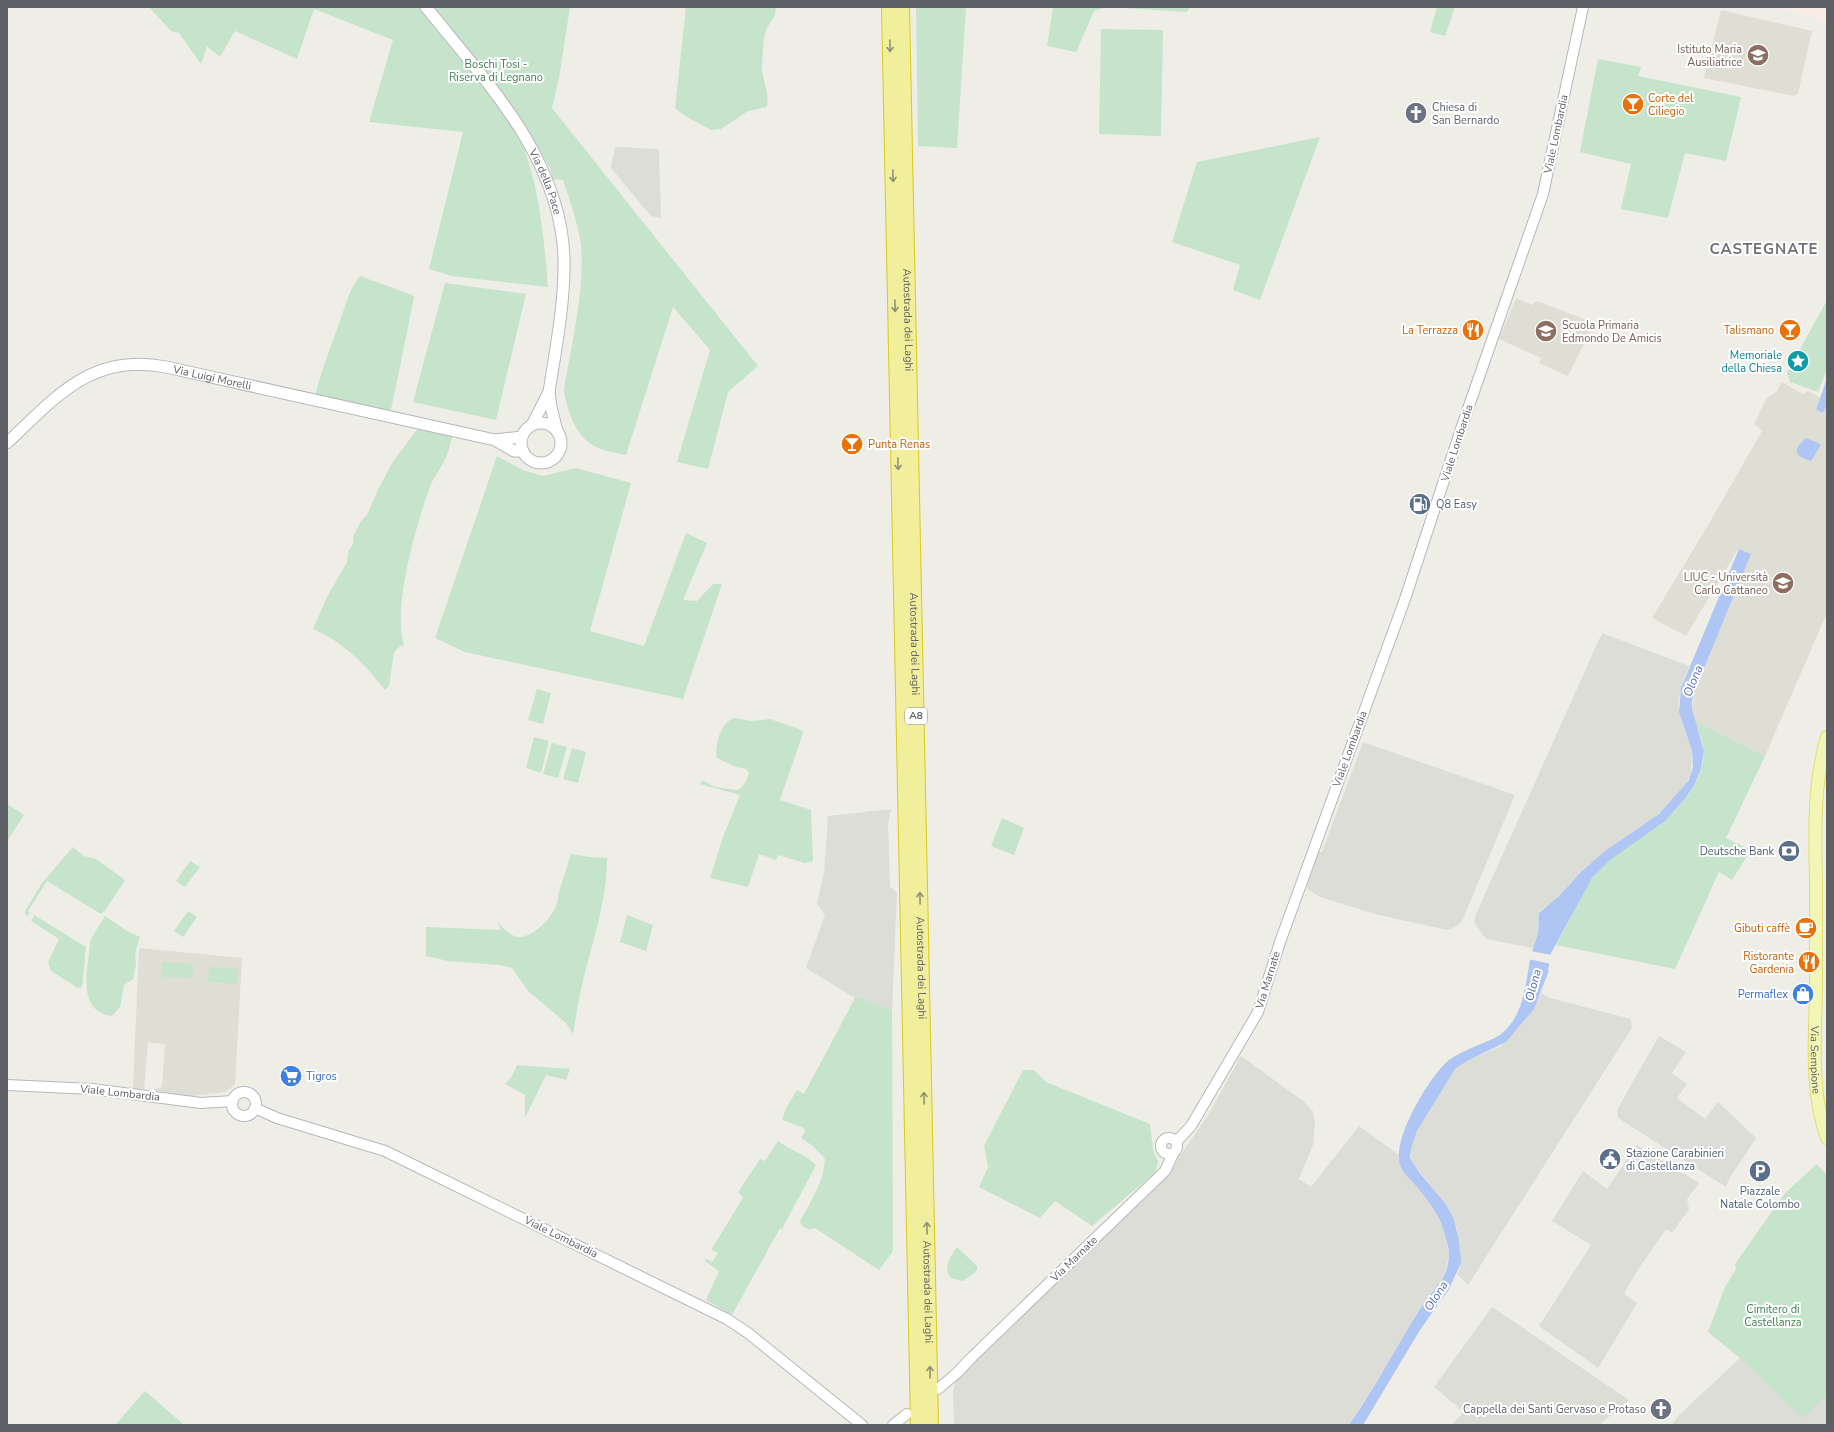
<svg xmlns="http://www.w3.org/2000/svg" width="1834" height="1432" font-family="'Nunito Sans',sans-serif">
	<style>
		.industrial { fill: #ddddd8 }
		.education { fill: #deded4 }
		.medical { fill: #f9ebe5 }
		.green { fill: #c6e3cc }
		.water { fill: #afc6f5 }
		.pier { fill: #eeeee6 }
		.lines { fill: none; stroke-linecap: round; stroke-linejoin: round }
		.tertiary-casing { stroke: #b6b7bb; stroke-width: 12 }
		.secondary-casing { stroke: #b7b8be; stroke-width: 13 }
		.primary-casing { stroke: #e1dc6c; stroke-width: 14 }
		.motorway-casing { stroke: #d9ca1b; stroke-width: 16 }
		.tertiary { stroke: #fff; stroke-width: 10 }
		.secondary { stroke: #fff; stroke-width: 11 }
		.primary { stroke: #f1f6b4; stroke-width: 12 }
		.motorway { stroke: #f1ef9b; stroke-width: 14 }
		.oneway { stroke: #919178 }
		.labels { text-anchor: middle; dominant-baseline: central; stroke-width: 4; stroke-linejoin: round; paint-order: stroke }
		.shield { fill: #fff; stroke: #8e8f93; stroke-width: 1 }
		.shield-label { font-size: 10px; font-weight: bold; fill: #5e5f65 }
		.education-label { font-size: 11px; fill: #785e54; stroke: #fff; text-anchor: end }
		.park-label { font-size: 11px; fill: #408152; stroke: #fff }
		.food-label { font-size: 11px; fill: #c56008; stroke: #fff; text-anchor: end }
		.worship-label { font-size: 11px; fill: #5b616d; stroke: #fff; text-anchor: start }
		.street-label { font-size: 11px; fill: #5e5f65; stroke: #fff }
		.culture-label { font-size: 11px; fill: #0d838f; stroke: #fff; text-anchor: end }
		.service-label { font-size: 11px; fill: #4e5e75; stroke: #fff; text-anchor: start }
		.shop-label { font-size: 11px; fill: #366cbe; stroke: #fff; text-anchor: end }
		.water-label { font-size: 12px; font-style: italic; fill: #546db6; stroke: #fff }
		.district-label { font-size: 15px; font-weight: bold; letter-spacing: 1px; fill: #6f7176; stroke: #fff }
	</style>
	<rect width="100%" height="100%" fill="#eeeee6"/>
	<g class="industrial">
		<polygon points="615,147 659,149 661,218 651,216 611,168"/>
		<polygon points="1602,633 1689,666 1681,688 1678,704 1682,722 1692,751 1691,774 1685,786 1659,814 1605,851 1582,871 1559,896 1539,912 1537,935 1533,948 1486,939 1474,922 1476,914"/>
		<polygon points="1363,742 1515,795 1462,921 1455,927 1447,930 1375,914 1320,897 1309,890 1306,885 1316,851 1322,852"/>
		<polygon points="891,809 888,824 890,887 897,893 892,1010 861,998 855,998 806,968 825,915 817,904 824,873 828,816"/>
		<polygon points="1541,993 1550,998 1631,1019 1632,1028 1468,1285 1457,1274 1460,1267 1457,1229 1454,1219 1445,1203 1411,1161 1411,1149 1419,1126 1455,1069 1467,1061 1501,1046 1526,1019 1536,1004"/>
		<polygon points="1659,1036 1686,1052 1672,1073 1687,1084 1677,1098 1705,1119 1718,1102 1756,1138 1729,1179 1726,1187 1618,1118 1617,1110"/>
		<polygon points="1241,1056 1303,1101 1313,1111 1315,1124 1313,1145 1299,1179 1311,1187 1359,1126 1399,1155 1399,1161 1412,1180 1433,1207 1445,1232 1449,1256 1443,1280 1420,1308 1392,1357 1349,1425 954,1425 953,1390 956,1381 1166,1176 1208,1115"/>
		<polygon points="1637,1145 1699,1183 1687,1199 1689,1209 1672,1233 1666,1229 1637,1271 1624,1294 1637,1303 1598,1368 1539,1326 1591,1245 1552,1221 1583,1171 1607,1189"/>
		<polygon points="1492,1307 1629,1400 1599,1425 1452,1425 1464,1412 1434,1387"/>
		<polygon points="1740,1358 1802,1417 1827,1395 1827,1425 1672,1425 1679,1415"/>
	</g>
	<g class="education">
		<polygon points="1721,10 1812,31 1798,94 1794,96 1704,78"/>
		<polygon points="1516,298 1532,305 1537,301 1594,323 1568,376 1539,363 1541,358 1499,339"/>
		<polygon points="1782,382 1803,394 1808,391 1821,398 1816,410 1823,413 1827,404 1827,613 1765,756 1697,722 1693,717 1692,707 1696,688 1751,554 1738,549 1686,636 1652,618 1707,527 1762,431 1754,424 1766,399 1777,391"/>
		<polygon points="139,948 242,958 235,1084 225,1092 192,1096 154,1091 154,1089 162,1087 165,1044 148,1042 144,1089 133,1089"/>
	</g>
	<polygon class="medical" points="1775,7 1827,7 1827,21"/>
	<g class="green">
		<path d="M149,7H570L559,78L552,108L758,366L728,392L708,469L677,462L710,350L673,307L626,455C616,453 603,451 594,446C575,435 567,410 564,390C571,346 585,290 581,245C578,223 570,201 563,180L553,179L550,168L527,128L519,135C539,183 544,236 548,287L452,276L429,269L463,132L369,122L393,40L314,9L297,59L235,31L220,57L207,46L201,64L179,33L171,31Z"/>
		<path d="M686,7H776C775,22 768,22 765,33C763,42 763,54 762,64C761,79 770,92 767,107L748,111L721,129L711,130L685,116L675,108Z"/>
		<polygon points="916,7 966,7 957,148 918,146"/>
		<polygon points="1053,7 1190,7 1187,12 1107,7 1094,11 1076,52 1047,46"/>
		<polygon points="1437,7 1455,7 1445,36 1430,32"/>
		<polygon points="1101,29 1163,30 1161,136 1099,134"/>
		<polygon points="1598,59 1641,67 1638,76 1741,97 1726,161 1685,153 1668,218 1621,209 1631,164 1580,152"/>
		<polygon points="1320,137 1260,300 1233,290 1240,265 1172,242 1197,162"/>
		<path d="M360,276L412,295L414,297L396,386L391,409L387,412L315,397C321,370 332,344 341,318C346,304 350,287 360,276Z"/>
		<polygon points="445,283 526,294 496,420 413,402"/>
		<polygon points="1827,300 1827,369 1818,392 1790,382 1787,373"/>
		<path d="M419,427L453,435C450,444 448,455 443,463C440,470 434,477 431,484C417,522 392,607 404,645L399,647L394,653L389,686L385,690C366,665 342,641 313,629L327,597L347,562L348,552L354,542L353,537L361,521L367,515L377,492L392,463Z"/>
		<polygon points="497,456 523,470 543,476 576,468 631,483 590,631 644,646 686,533 707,543 683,600 697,601 713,584 722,584 683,699 465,652 435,638"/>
		<polygon points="537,689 551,693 543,724 528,720"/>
		<path d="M1693,717L1697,722L1765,756L1726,838L1751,850L1732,880L1719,872L1675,969L1556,945C1571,920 1580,890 1601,868C1633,834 1677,825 1698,778C1701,769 1704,761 1704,752C1703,739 1697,728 1693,717Z"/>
		<path d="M734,718L752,721L770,719L802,730L803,733L780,800L811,810L813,861L805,863L778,855L776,860L759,854L748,887L710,878L724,834L740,795L700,784L702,780L715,787L737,790C743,788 747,780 749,773L746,769L736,767L717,758C714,746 721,722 734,718Z"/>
		<polygon points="534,737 549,741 541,773 526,768"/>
		<polygon points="552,743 567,747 558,778 543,774"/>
		<polygon points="572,748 586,752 578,783 563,779"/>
		<polygon points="7,804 24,815 7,841"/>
		<polygon points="1002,818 1024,828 1014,855 991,846"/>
		<polygon points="73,847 84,856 96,859 125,880 106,909 101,914 47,881 28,911 30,912 28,916 25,914 25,911 42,883"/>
		<path d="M571,854L590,857L607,858C607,902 592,943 582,985C578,1001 576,1018 573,1034L566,1023L528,991L512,968L500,965L448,961L426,956V927L501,930L497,921C503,928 509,935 517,937C534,939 560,911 558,895Z"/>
		<polygon points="190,861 200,867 185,887 176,881"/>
		<polygon points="188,911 197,917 183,937 174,931"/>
		<polygon points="34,915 86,947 82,987 78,988 51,971 48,962 59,939 31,921"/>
		<polygon points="627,915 653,925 646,951 620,942"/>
		<path d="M105,916L127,931L140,937L135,953L136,965L133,979L124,985L120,1007L112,1016C76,1011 88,969 90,943L92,937Z"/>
		<polygon points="162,962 193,964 193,978 162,977"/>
		<polygon points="209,967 238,969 237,984 208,982"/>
		<path d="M855,998H861L892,1010L893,1251L879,1270L815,1228L809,1230L802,1226L800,1221C811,1202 824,1181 825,1159L813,1146L801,1138L805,1131L804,1128L782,1120L786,1108L797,1090L804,1094Z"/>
		<polygon points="517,1065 570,1069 566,1080 546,1075 525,1118 525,1095 505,1084 512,1076"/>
		<polygon points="1023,1070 1034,1070 1046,1082 1150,1124 1153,1150 1158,1162 1156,1170 1151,1176 1092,1226 1055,1201 1040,1218 979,1187 988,1167 984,1146"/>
		<path d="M778,1141C791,1151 803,1152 816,1165L782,1229L780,1228L732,1315L706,1300L719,1271L705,1261L706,1259L712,1262L718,1253L711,1250L743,1198L738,1192L760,1159L765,1161Z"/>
		<polygon points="1817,1164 1827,1175 1827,1395 1802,1418 1740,1358 1708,1332 1725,1287 1736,1269 1735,1264 1785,1193"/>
		<path d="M956,1248H958L977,1266V1270L973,1274L963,1281L951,1278C942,1269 951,1256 956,1248Z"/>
		<polygon points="145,1391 182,1423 181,1425 115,1425"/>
	</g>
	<g class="water">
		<polygon points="1827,378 1827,404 1823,413 1816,410"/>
		<path d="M1806,438L1818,443L1821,445L1811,461C1793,456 1793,449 1806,438Z"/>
		<path d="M1739,549L1751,554L1696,688L1692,701V709L1704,751L1701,769L1694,786L1685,799L1665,821L1610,860L1592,878L1550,955L1548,973L1534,1009L1506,1042L1467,1061L1455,1069L1417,1131L1411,1149L1410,1158L1419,1172L1445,1203L1454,1219L1459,1241L1461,1263L1449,1289L1420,1330L1363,1425H1349C1375,1387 1396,1348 1420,1309C1432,1289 1446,1284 1449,1257C1449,1251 1448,1245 1446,1239C1441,1215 1427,1199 1412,1181C1408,1177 1404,1174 1402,1169C1387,1146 1430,1075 1449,1060C1464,1049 1484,1044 1500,1035C1525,1015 1525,984 1531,955C1533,947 1537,939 1538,931C1539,925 1538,919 1539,913L1559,896L1582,871L1605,851L1659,814L1689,780L1693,767L1692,751L1679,712L1681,688Z"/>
	</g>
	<polygon class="pier" points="1530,951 1552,955 1552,964 1528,959"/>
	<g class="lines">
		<g class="tertiary-casing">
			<g id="tertiary">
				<polyline points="7,1085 92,1089 201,1103 233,1101"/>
				<circle cx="244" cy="1104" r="12"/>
				<polyline points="255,1108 277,1118 385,1151 727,1319 748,1333 862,1425"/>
				<circle cx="1169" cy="1146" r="8"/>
				<polyline points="1176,1142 1191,1126 1258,1012 1280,942 1405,599 1463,423 1543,194 1583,7"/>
				<polyline points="938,1389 957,1373 969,1360 1165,1171 1173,1154"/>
				<polyline points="893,1425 907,1414"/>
			</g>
		</g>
		<g class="secondary-casing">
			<g id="secondary">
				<path id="s1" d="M426,7C485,81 560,156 564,257C565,302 556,347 549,392L551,407L557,431"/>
				<circle cx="541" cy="443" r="20"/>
				<polyline points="532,425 549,392"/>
				<polyline points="495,440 522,437"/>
				<path id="s2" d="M7,443C56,397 92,352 166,367L495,440L514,451H523"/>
			</g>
		</g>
		<g class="primary-casing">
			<g id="primary">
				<path id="s3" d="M1827,737C1813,784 1815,835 1816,884C1816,917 1816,949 1816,981C1816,1033 1809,1088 1827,1138"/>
			</g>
		</g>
		<g class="motorway-casing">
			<g id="motorway">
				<polyline points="889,7 918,1425"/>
				<path id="s4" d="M902,7L931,1425"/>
			</g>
		</g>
		<use href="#tertiary" class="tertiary"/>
		<use href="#secondary" class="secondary"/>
		<use href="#primary" class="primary"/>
		<use href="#motorway" class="motorway"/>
	</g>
	<defs><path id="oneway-shaft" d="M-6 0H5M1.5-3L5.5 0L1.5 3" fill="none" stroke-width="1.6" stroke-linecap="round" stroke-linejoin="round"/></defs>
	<g class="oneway">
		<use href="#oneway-shaft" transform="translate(890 46) rotate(89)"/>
		<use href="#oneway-shaft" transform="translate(893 176) rotate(89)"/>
		<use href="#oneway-shaft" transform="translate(895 306) rotate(89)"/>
		<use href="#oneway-shaft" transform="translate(898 464) rotate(89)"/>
		<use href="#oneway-shaft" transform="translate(920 898) rotate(-91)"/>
		<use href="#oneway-shaft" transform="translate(924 1098) rotate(-91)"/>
		<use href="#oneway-shaft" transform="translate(927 1228) rotate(-91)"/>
		<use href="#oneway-shaft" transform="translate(930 1372) rotate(-91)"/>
	</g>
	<defs>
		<g id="school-disc" transform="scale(1.15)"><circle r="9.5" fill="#8d6e63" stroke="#fff"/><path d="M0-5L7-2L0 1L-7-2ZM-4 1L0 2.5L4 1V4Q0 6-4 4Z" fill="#fff"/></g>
		<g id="bar-disc" transform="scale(1.15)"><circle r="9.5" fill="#e8710a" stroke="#fff"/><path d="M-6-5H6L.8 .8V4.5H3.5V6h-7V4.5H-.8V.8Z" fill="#fff"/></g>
		<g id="church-disc" transform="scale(1.15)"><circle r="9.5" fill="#6b7280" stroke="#fff"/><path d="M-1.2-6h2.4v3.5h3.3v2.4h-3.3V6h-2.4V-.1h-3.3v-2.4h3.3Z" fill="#fff"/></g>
		<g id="restaurant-disc" transform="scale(1.15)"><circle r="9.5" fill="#e8710a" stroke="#fff"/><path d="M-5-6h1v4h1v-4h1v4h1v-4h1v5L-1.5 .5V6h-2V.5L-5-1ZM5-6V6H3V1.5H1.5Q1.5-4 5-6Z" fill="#fff"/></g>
		<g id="sight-disc" transform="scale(1.15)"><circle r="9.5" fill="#0f9aa8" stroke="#fff"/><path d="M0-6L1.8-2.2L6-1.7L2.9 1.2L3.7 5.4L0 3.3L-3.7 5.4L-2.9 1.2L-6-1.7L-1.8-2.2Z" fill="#fff"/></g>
		<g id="fuel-disc" transform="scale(1.15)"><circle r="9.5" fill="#5c6f8a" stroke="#fff"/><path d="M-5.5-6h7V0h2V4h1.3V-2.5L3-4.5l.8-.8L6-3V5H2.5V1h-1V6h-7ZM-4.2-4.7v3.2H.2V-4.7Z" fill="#fff"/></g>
		<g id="university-disc" transform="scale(1.15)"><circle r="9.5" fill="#8d6e63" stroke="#fff"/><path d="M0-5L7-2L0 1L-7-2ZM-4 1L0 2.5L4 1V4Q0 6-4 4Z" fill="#fff"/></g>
		<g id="bank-disc" transform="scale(1.15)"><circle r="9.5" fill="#5c6f8a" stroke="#fff"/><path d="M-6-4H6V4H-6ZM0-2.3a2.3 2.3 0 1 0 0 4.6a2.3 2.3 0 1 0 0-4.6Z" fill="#fff"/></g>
		<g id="cafe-disc" transform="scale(1.15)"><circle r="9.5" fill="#e8710a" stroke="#fff"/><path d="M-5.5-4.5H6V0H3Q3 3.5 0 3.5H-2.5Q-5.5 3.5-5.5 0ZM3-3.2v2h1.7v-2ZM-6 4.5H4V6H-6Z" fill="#fff"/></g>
		<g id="shop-disc" transform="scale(1.15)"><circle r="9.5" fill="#3f7fe0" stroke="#fff"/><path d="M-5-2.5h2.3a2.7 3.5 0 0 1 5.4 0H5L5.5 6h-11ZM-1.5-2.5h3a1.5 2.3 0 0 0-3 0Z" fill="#fff"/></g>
		<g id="supermarket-disc" transform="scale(1.15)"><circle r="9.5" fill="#3f7fe0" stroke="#fff"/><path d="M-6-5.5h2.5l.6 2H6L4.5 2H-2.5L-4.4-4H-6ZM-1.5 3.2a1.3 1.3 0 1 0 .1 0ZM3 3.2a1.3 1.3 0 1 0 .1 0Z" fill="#fff"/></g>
		<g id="civic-disc" transform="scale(1.15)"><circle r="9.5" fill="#5c6f8a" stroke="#fff"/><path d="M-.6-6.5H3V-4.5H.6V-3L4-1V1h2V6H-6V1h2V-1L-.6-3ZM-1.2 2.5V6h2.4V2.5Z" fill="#fff"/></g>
		<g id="parking-disc" transform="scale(1.15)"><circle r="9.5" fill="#5c6f8a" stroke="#fff"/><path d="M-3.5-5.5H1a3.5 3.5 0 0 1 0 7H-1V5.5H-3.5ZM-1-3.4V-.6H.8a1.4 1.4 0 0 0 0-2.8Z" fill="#fff"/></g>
	</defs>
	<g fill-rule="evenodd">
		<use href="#school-disc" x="1758" y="55"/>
		<use href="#bar-disc" x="1633" y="104"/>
		<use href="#church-disc" x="1416" y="113"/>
		<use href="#restaurant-disc" x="1473" y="330"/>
		<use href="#bar-disc" x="1790" y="330"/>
		<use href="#school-disc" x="1546" y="331"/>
		<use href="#sight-disc" x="1798" y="361"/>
		<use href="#bar-disc" x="852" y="444"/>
		<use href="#fuel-disc" x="1420" y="504"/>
		<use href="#university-disc" x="1783" y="583"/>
		<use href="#bank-disc" x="1789" y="851"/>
		<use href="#cafe-disc" x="1806" y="928"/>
		<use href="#restaurant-disc" x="1809" y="962"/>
		<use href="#shop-disc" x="1803" y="994"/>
		<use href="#supermarket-disc" x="291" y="1076"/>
		<use href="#civic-disc" x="1610" y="1159"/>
		<use href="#parking-disc" x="1760" y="1171"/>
		<use href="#church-disc" x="1661" y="1409"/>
	</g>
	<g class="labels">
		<rect class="shield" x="905" y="708" width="22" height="16" rx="3"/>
		<g class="shield-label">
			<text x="916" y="716">A8</text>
		</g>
		<g class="education-label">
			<text x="1742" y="49">Istituto Maria<tspan x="1742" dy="13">Ausiliatrice</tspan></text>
			<text x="1562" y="325" text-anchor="start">Scuola Primaria<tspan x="1562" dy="13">Edmondo De Amicis</tspan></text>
			<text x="1768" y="577">LIUC - Università<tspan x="1768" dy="13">Carlo Cattaneo</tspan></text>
		</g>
		<g class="park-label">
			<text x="496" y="64">Boschi Tosi -<tspan x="496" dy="13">Riserva di Legnano</tspan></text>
			<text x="1773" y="1309">Cimitero di<tspan x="1773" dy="13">Castellanza</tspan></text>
		</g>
		<g class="food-label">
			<text x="1648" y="98" text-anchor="start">Corte del<tspan x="1648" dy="13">Ciliegio</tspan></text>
			<text x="1458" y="330">La Terrazza</text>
			<text x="1774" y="330">Talismano</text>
			<text x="868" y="444" text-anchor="start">Punta Renas</text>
			<text x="1790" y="928">Gibuti caffè</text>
			<text x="1794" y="956">Ristorante<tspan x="1794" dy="13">Gardenia</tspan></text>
		</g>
		<g class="worship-label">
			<text x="1432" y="107">Chiesa di<tspan x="1432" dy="13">San Bernardo</tspan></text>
			<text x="1646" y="1409" text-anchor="end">Cappella dei Santi Gervaso e Protaso</text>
		</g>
		<g class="street-label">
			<text transform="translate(1556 134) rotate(-78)">Viale Lombardia</text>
			<text stroke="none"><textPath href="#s1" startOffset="213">Via della Pace</textPath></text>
			<text stroke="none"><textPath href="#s4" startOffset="313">Autostrada dei Laghi</textPath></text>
			<text stroke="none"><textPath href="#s2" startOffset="233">Via Luigi Morelli</textPath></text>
			<text transform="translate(1457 443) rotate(-72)">Viale Lombardia</text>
			<text stroke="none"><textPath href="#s4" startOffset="637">Autostrada dei Laghi</textPath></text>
			<text transform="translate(1350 749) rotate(-70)">Viale Lombardia</text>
			<text stroke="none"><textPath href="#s4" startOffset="961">Autostrada dei Laghi</textPath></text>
			<text transform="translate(1268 980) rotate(-73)">Via Marnate</text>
			<text stroke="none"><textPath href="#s3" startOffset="324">Via Sempione</textPath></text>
			<text transform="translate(120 1093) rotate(6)">Viale Lombardia</text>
			<text transform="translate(561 1237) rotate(26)">Viale Lombardia</text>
			<text transform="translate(1074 1259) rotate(-44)">Via Marnate</text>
			<text stroke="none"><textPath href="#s4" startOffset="1285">Autostrada dei Laghi</textPath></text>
		</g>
		<g class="culture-label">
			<text x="1782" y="355">Memoriale<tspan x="1782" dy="13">della Chiesa</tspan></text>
		</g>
		<g class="service-label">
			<text x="1436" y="504">Q8 Easy</text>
			<text x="1774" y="851" text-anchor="end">Deutsche Bank</text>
			<text x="1626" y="1153">Stazione Carabinieri<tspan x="1626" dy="13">di Castellanza</tspan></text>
			<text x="1760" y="1191" text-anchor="middle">Piazzale<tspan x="1760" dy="13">Natale Colombo</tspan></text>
		</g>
		<g class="shop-label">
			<text x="1788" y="994">Permaflex</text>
			<text x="306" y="1076" text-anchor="start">Tigros</text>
		</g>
		<g class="water-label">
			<text transform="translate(1693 681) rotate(-68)">Olona</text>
			<text transform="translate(1533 985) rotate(-75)">Olona</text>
			<text transform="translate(1436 1296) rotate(-57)">Olona</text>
		</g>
		<g class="district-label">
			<text x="1764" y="249">CASTEGNATE</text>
		</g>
	</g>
	<rect width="1834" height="1432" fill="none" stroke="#5e5f65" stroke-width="16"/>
</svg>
